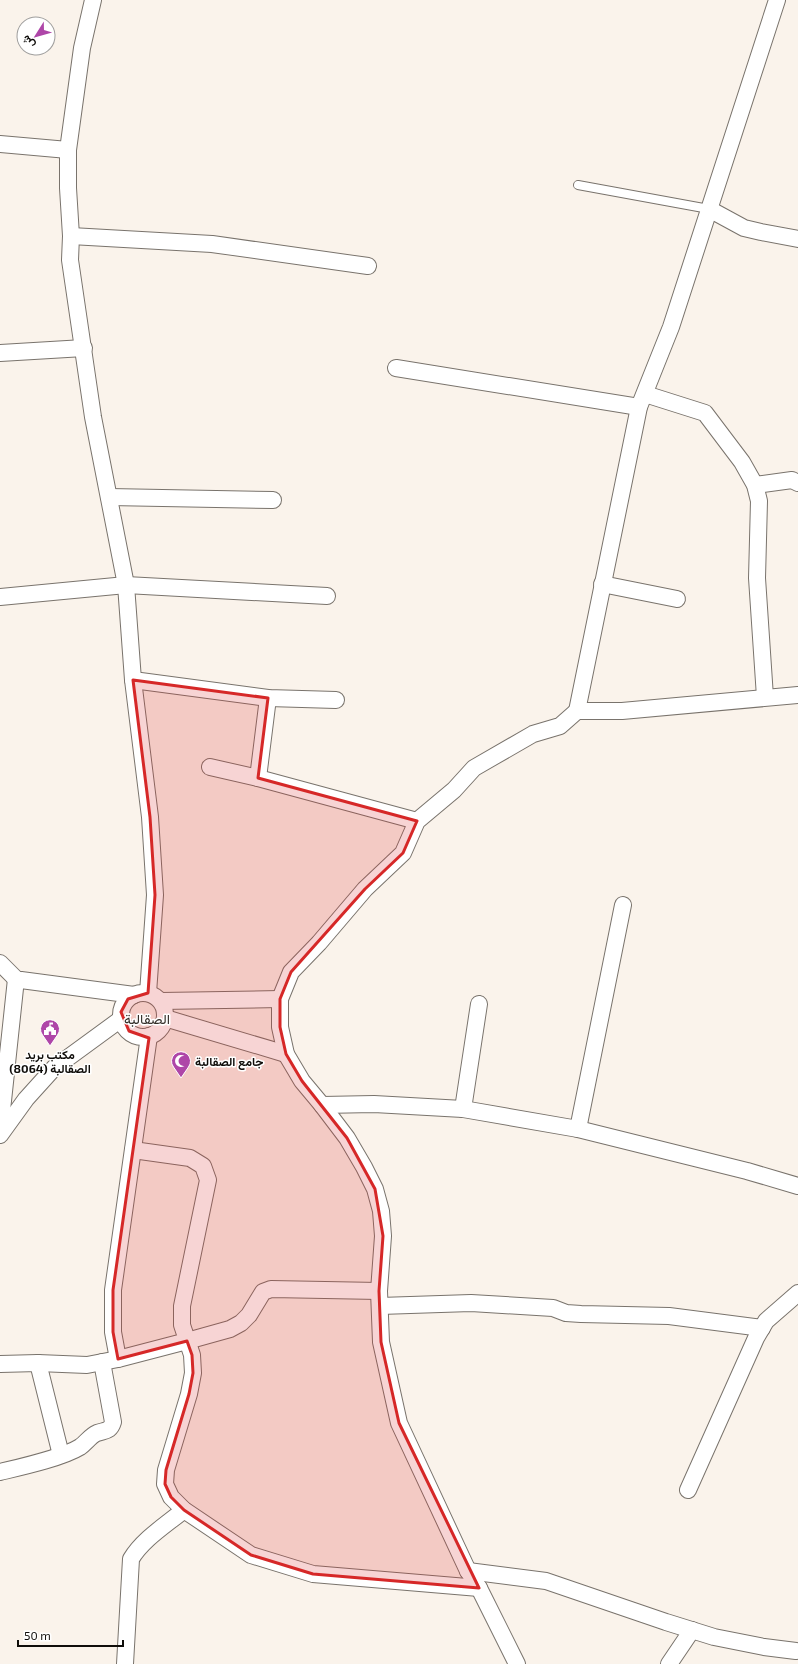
<svg xmlns="http://www.w3.org/2000/svg" width="798" height="1664" font-family="'Exo 2',Vazirmatn,sans-serif">
	<style>
		.lines { fill: none; stroke-linecap: round; stroke-linejoin: round }
		.lane-casing { stroke: #79736c; stroke-width: 10 }
		.street-casing { stroke: #79736c; stroke-width: 18 }
		.lane { stroke: #fff; stroke-width: 8 }
		.street { stroke: #fff; stroke-width: 16 }
		.marked { fill: #d62828; fill-opacity: 0.2; stroke: #d62828; stroke-width: 3; stroke-linejoin: round }
		.labels { text-anchor: middle; dominant-baseline: central; stroke-width: 3; stroke-linejoin: round; paint-order: stroke }
		.poi-label { font-size: 12px; font-weight: bold; fill: #0f0d0a; stroke: #fff }
		.quarter-label { font-size: 14px; fill: #322d27; stroke: #fff }
	</style>
	<rect width="100%" height="100%" fill="#faf3eb"/>
	<g class="lines">
		<g class="lane-casing">
			<polyline id="lane" points="578,185 709,209"/>
		</g>
		<g class="street-casing">
			<g id="street">
				<polyline points="93,0 82,48 68,150 68,188 71,236 70,260 93,417 126,585 133,680 150,817 155,895 148,993"/>
				<polyline points="0,144 68,150"/>
				<polyline points="709,209 744,228 761,232 798,239"/>
				<polyline points="71,236 212,244 368,266"/>
				<polyline points="0,353 84,348"/>
				<polyline points="396,368 639,407"/>
				<polyline points="645,394 705,413 742,462 755,485 759,501 757,578 765,697"/>
				<polyline points="755,485 792,480 798,483"/>
				<polyline points="109,497 273,500"/>
				<polyline points="602,584 677,599"/>
				<polyline points="0,597 126,585 327,596"/>
				<polyline points="133,680 268,698 336,700"/>
				<polyline points="577,711 639,407 671,327 777,0"/>
				<polyline points="210,767 258,778 417,821"/>
				<polyline points="258,778 268,698"/>
				<polyline points="0,963 16,979 21,980 134,995"/>
				<circle cx="143" cy="1015" r="22"/>
				<polyline points="161,1001 280,999"/>
				<polyline points="165,1018 286,1054"/>
				<polyline points="322,1105 374,1104 463,1109 578,1129 747,1171 798,1186"/>
				<polyline points="463,1109 479,1004"/>
				<polyline points="0,1129 16,979"/>
				<polyline points="578,1129 623,905"/>
				<polyline points="0,1135 26,1099 54,1068 121,1019"/>
				<polyline points="133,1150 190,1158 203,1166 208,1180 182,1306 182,1325 192,1355 193,1373 189,1394 166,1470 165,1484 171,1497 184,1510 251,1555 313,1574 479,1588"/>
				<polyline points="380,1306 471,1303 553,1308 566,1313 581,1314 669,1316 762,1328"/>
				<polyline points="118,1359 113,1332 113,1290 149,1036"/>
				<polyline points="38,1363 61,1455"/>
				<polyline points="0,1364 38,1363 87,1365 118,1359 187,1341 230,1329 241,1323 249,1315 263,1292 271,1289 379,1291"/>
				<path d="M0,1472C21,1467 62,1458 80,1447C86,1443 90,1436 97,1433C105,1430 110,1432 113,1422L102,1362"/>
				<polyline points="688,1490 756,1338 766,1321 798,1293"/>
				<polyline points="468,1571 546,1581 666,1622 714,1637 764,1647 796,1651"/>
				<path d="M125,1664L131,1559C143,1539 166,1525 184,1510"/>
				<polyline points="517,1664 479,1588 468,1571 399,1423 381,1342 379,1291 383,1236 381,1211 375,1189 364,1167 347,1138 322,1105 302,1081 286,1054 280,1027 280,999 291,972 319,943 365,889 403,853 417,821 454,790 474,768 533,734 560,726 577,711 622,711 798,695"/>
				<polyline points="669,1664 692,1630"/>
			</g>
		</g>
		<use href="#lane" class="lane"/>
		<use href="#street" class="street"/>
	</g>
	<path class="marked" d="M133,680L268,698L258,778L417,821L403,853L365,889L291,972L280,999V1027L286,1054L302,1081L347,1138L375,1189L383,1236L379,1291L381,1342L399,1423L479,1588L313,1574L251,1555L184,1510L171,1497L165,1484L166,1470L189,1394L193,1373L192,1355L187,1341L118,1359L113,1332V1290L149,1038L129,1031L121,1012L128,999L148,993L155,895L150,817Z"/>
	<defs>
		<g id="civic-pin" transform="scale(1)"><path d="M0 17L-7.5 6A9.5 9.5 0 1 1 7.5 6Z" fill="#ae46a8" stroke="#fff"/><path d="M-.6-6.5H3V-4.5H.6V-3L4-1V1h2V6H-6V1h2V-1L-.6-3ZM-1.2 2.5V6h2.4V2.5Z" fill="#fff"/></g>
		<g id="mosque-pin" transform="scale(1)"><path d="M0 17L-7.5 6A9.5 9.5 0 1 1 7.5 6Z" fill="#ae46a8" stroke="#fff"/><path d="M3.5-4.9A6 6 0 1 0 3.5 4.9A5 5 0 1 1 3.5-4.9Z" fill="#fff"/></g>
	</defs>
	<g fill-rule="evenodd">
		<use href="#civic-pin" x="50" y="1029"/>
		<use href="#mosque-pin" x="181" y="1061"/>
	</g>
	<g class="labels">
		<g class="poi-label">
			<text x="50" y="1054">مكتب بريد<tspan x="50" dy="14">الصقالبة (8064)</tspan></text>
			<text x="195" y="1061" text-anchor="start">جامع الصقالبة</text>
		</g>
		<g class="quarter-label">
			<text x="147" y="1018">الصقالبة</text>
		</g>
	</g>
	<g transform="translate(36 36) rotate(233)"><circle r="19" fill="#ffffff" stroke="#9f9e9d"/>
	<path d="M0-3L7 15L0 10L-7 15Z" fill="#ae46a8"/>
	<text y="-6" font-size="11" font-weight="bold" text-anchor="middle" fill="#0f0d0a">ش</text>
	</g>
	<path d="M18 1640v6h105v-6" fill="none" stroke="#0f0d0a" stroke-width="2"/>
	<text x="24" y="1640" font-size="12" fill="#0f0d0a" stroke="#ffffff" stroke-width="3" paint-order="stroke">50 m</text>
</svg>
